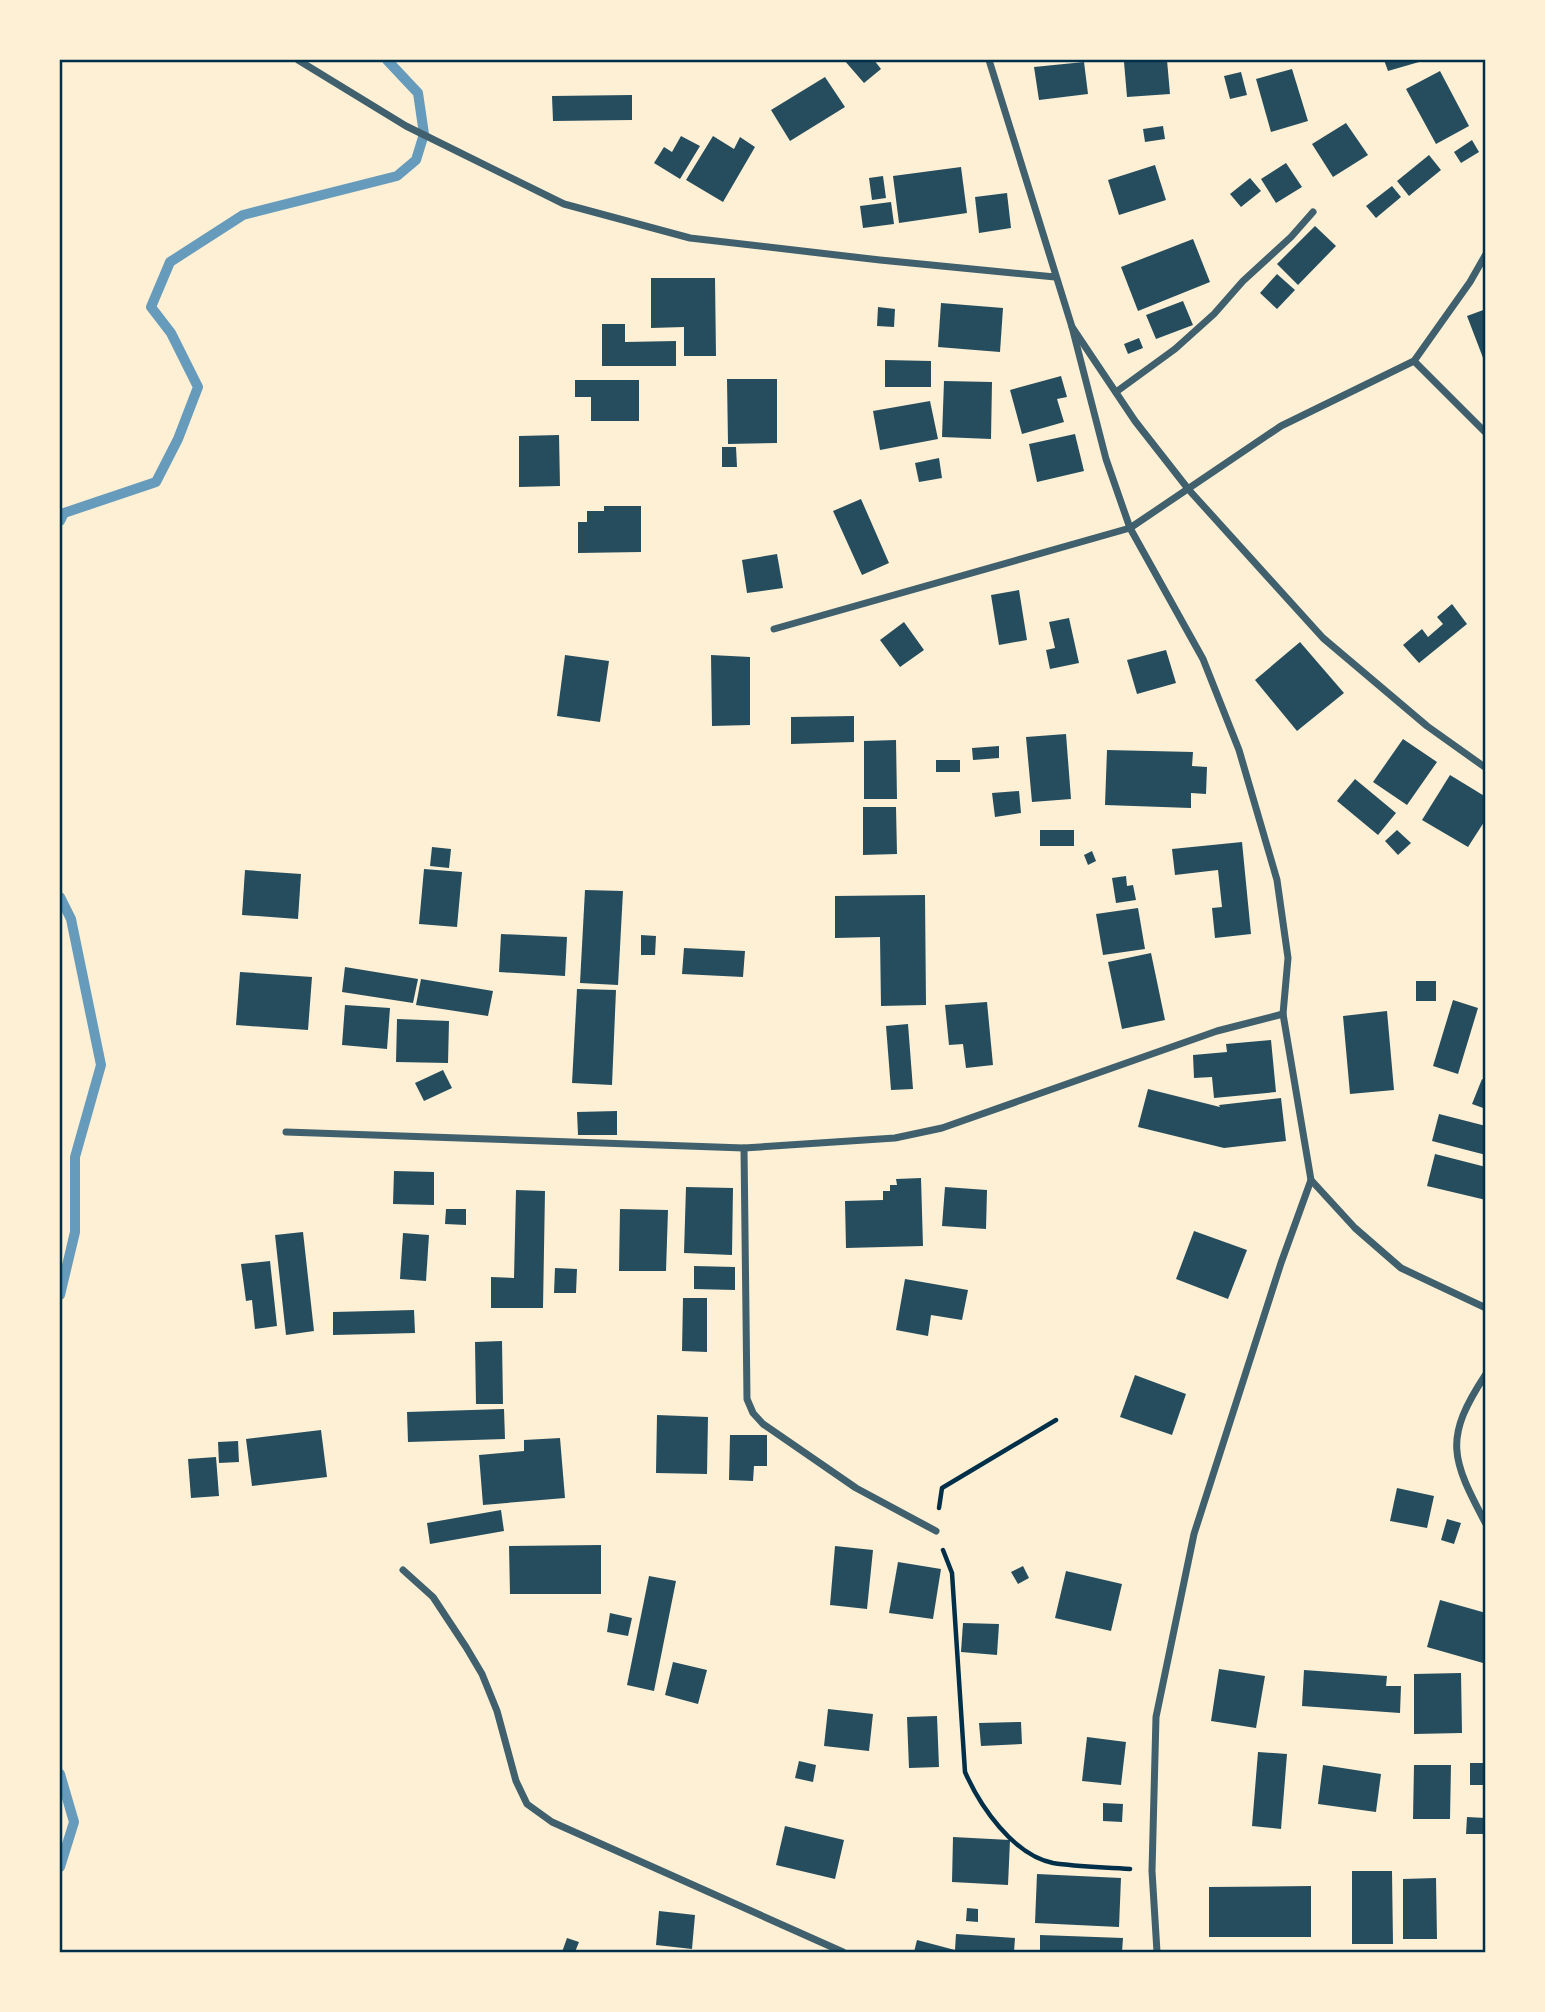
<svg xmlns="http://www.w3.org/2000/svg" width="1545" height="2012" font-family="'DM Sans',sans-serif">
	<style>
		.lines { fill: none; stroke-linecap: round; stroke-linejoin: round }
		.stream { stroke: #669bbc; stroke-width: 10 }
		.building { fill: #264d5e }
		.path { stroke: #003049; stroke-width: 4.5 }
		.minor { stroke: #3f606c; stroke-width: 7 }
		.neatline { fill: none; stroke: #003049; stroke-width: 2.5 }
	</style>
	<rect width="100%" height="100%" fill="#fdf0d5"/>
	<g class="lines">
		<g class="stream">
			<polyline points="60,521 64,513 156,482 178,439 198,387 171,333 151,307 170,262 243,215 397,176 416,160 424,134 418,93 387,60"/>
			<polyline points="60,897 71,919 101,1065 75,1157 75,1232 60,1295"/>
			<polyline points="60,1774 74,1822 60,1867"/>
		</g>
	</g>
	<g class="building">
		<polygon points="844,60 874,60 881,69 864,83"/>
		<polygon points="1167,60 1170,94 1127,97 1124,62"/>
		<polygon points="1384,60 1418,60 1419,62 1388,71"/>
		<polygon points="1084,62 1088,94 1039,100 1034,67"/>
		<polygon points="1292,69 1308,121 1271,132 1256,79"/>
		<polygon points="1440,71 1469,126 1436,144 1406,89"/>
		<polygon points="1241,72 1247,95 1230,99 1224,76"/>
		<polygon points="825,77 845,107 790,141 771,110"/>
		<polygon points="632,95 632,120 553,121 552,96"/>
		<polygon points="1346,123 1368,155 1333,177 1312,144"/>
		<polygon points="1163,126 1165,139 1145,142 1143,129"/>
		<polygon points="681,136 700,146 680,179 654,163 664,147 672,152"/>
		<polygon points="713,136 734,149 740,137 755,147 723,202 686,180"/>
		<polygon points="1472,140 1479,152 1461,163 1454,152"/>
		<polygon points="1429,155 1441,170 1409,196 1397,181"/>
		<polygon points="1286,163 1302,187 1276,203 1261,179"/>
		<polygon points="1155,165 1166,200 1119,215 1108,180"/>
		<polygon points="961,167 967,213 899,223 893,176"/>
		<polygon points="883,176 886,198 872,200 869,178"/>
		<polygon points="1250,178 1261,191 1241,207 1230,194"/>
		<polygon points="1392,186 1401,197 1376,218 1366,206"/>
		<polygon points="1007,193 1011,228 979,233 975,197"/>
		<polygon points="891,202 894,224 863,228 860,206"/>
		<polygon points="1315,226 1336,246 1298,285 1277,264"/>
		<polygon points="1193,239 1210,282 1138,311 1121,267"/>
		<polygon points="1277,274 1295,290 1277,309 1260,293"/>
		<polygon points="651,278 715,278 716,356 684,356 684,327 651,328"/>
		<polygon points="1183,301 1193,325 1156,339 1146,315"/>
		<polygon points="941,303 1003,308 1000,352 938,347"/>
		<polygon points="878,307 895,309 894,327 877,326"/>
		<polygon points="1486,309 1486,363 1485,363 1467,316"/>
		<polygon points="602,324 625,324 625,342 676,341 676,366 602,366"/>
		<polygon points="1139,338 1143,348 1128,354 1124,344"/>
		<polygon points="885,360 931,361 931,387 885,387"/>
		<polygon points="1061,376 1067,397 1057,399 1064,422 1022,434 1010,390"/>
		<polygon points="727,379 777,379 777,443 728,444"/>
		<polygon points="575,380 639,380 639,421 591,421 591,397 575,397"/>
		<polygon points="944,381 992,382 991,439 942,437"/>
		<polygon points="930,401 938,439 880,450 873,411"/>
		<polygon points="1075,434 1084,471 1037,482 1029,444"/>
		<polygon points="559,435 560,486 519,487 519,436"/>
		<polygon points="722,447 736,447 737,467 722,467"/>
		<polygon points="939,458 942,478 919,482 915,463"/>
		<polygon points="861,499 889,563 862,575 833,511"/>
		<polygon points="604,506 641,506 641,552 578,553 578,522 587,522 587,511 604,511"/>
		<polygon points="777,554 783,588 747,593 742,560"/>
		<polygon points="1019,590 1027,640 999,645 991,595"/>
		<polygon points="1452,604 1467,624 1419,663 1403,645 1422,629 1428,637 1443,624 1437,617"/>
		<polygon points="1069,618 1079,663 1050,669 1046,650 1055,648 1049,622"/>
		<polygon points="904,622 924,650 900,667 880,640"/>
		<polygon points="1300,642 1344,693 1297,731 1255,680"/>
		<polygon points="1166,650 1176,683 1137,694 1127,660"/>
		<polygon points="565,655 609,661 600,722 557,716"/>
		<polygon points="711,655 750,657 750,725 712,726"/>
		<polygon points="854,716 854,742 791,744 791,717"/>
		<polygon points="1066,734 1071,799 1032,802 1026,737"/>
		<polygon points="1403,739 1437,762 1407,805 1373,782"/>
		<polygon points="896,740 897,799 864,799 864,741"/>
		<polygon points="999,746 999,758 973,760 972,748"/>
		<polygon points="1107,750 1193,752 1192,766 1207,767 1206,794 1191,793 1191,808 1105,805"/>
		<rect x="936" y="760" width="24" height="12"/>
		<polygon points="1450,775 1486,797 1486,819 1468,847 1422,820"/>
		<polygon points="1355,779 1396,813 1378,835 1337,801"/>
		<polygon points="1019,791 1021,813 995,817 992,793"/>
		<polygon points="863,807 896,807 897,854 863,855"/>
		<rect x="1040" y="830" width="34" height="16"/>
		<polygon points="1397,830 1411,843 1398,855 1385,841"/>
		<polygon points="1242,842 1251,934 1215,938 1212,908 1222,907 1218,870 1175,875 1172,849"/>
		<polygon points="432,847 451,849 449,868 430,866"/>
		<polygon points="1092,851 1096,861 1088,865 1084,855"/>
		<polygon points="424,869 462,872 457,927 419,924"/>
		<polygon points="245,870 301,874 298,919 242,915"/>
		<polygon points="1126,876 1127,886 1133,885 1136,900 1116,903 1112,878"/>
		<polygon points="585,890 623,891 618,985 580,983"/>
		<polygon points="925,895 926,1005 881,1006 880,937 835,938 835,896"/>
		<polygon points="1138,908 1145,949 1103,955 1096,914"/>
		<polygon points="501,934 567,937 565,976 499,972"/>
		<polygon points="641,935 656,936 655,955 641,955"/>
		<polygon points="684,948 745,951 743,977 682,974"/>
		<polygon points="1151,953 1165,1020 1122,1029 1108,962"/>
		<polygon points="345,967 418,979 413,1003 342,992"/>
		<polygon points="240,972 312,977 308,1030 236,1025"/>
		<polygon points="421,979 493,991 488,1016 416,1005"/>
		<rect x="1416" y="981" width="20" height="20"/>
		<polygon points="577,989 616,990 612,1085 572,1083"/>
		<polygon points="1453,1000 1478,1008 1458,1074 1433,1066"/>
		<polygon points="987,1002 993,1065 966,1068 963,1044 949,1045 945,1005"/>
		<polygon points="345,1005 390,1008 387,1049 342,1045"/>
		<polygon points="1387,1011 1394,1090 1350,1094 1343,1016"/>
		<polygon points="397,1019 449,1021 448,1063 396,1062"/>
		<polygon points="908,1024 913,1089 891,1090 886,1026"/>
		<polygon points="1271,1040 1276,1092 1214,1098 1212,1077 1194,1078 1193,1055 1227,1052 1226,1044"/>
		<polygon points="443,1070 452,1088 424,1101 415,1083"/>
		<polygon points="1482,1079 1486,1081 1486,1109 1472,1104"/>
		<polygon points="1148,1089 1220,1107 1219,1105 1281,1098 1286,1141 1224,1148 1138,1127"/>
		<polygon points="617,1111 617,1135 578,1135 577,1112"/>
		<polygon points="1439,1114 1486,1126 1486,1155 1432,1141"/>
		<polygon points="1435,1154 1486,1167 1486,1200 1427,1186"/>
		<polygon points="394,1171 434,1172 434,1205 393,1204"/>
		<polygon points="921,1178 923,1246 846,1248 845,1201 883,1200 883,1191 890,1191 890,1185 897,1185 896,1179"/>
		<polygon points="686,1187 733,1188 732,1255 684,1253"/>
		<polygon points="945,1187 987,1190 986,1229 942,1226"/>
		<polygon points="516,1190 545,1191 543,1308 491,1308 491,1277 514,1278"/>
		<polygon points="446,1209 466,1209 466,1225 445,1224"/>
		<polygon points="620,1209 668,1210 666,1271 619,1271"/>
		<polygon points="1194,1231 1247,1250 1228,1299 1176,1279"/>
		<polygon points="303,1232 314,1331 286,1335 275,1235"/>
		<polygon points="403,1233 429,1235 426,1281 400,1279"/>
		<polygon points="270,1261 277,1326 255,1329 252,1300 246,1301 241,1264"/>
		<polygon points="694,1266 735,1267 735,1290 694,1289"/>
		<polygon points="555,1268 577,1269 576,1293 554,1293"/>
		<polygon points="905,1279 968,1290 962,1320 931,1315 928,1336 896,1330"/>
		<polygon points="683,1298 707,1298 707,1352 682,1351"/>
		<polygon points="414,1310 415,1333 333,1335 333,1312"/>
		<polygon points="502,1341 503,1404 476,1404 475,1342"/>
		<polygon points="1135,1375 1186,1394 1172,1435 1120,1417"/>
		<polygon points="504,1409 505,1439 408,1442 407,1412"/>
		<polygon points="657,1415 708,1417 707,1474 656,1473"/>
		<polygon points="321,1430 327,1477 252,1486 246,1439"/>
		<polygon points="730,1435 767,1435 767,1466 754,1466 753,1481 729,1480"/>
		<polygon points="560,1438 565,1498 483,1505 479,1455 524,1451 524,1440"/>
		<polygon points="238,1441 239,1462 219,1463 218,1442"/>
		<polygon points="216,1457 219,1496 191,1498 188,1459"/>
		<polygon points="1397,1488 1434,1496 1427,1528 1390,1521"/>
		<polygon points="501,1510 504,1531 430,1544 427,1523"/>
		<polygon points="1447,1519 1461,1523 1454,1544 1441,1540"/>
		<polygon points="601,1545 601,1594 510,1594 509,1546"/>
		<polygon points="835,1546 873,1550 867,1609 830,1605"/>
		<polygon points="898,1562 941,1569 933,1619 889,1613"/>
		<polygon points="1023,1566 1029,1578 1018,1584 1011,1572"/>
		<polygon points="1066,1571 1122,1584 1111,1631 1055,1618"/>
		<polygon points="649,1576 676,1581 654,1691 627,1685"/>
		<polygon points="1440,1600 1486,1613 1486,1655 1483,1663 1427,1647"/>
		<polygon points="610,1613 632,1618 628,1636 607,1632"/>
		<polygon points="963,1623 999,1624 997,1655 961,1652"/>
		<polygon points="673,1662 707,1670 698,1704 665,1695"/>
		<polygon points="1219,1669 1265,1676 1256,1728 1211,1721"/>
		<polygon points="1304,1670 1387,1676 1386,1686 1401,1686 1400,1713 1302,1706"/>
		<polygon points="1461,1673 1462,1733 1414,1734 1414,1674"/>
		<polygon points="828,1709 873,1714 869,1751 824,1746"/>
		<polygon points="937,1716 939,1767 909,1768 907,1717"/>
		<polygon points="1021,1722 1022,1744 981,1746 979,1723"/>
		<polygon points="1087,1737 1126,1742 1121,1785 1082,1781"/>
		<polygon points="1258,1752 1287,1754 1281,1829 1252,1826"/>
		<polygon points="799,1761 816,1765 813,1782 795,1778"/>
		<rect x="1470" y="1763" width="13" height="22"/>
		<polygon points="1323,1765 1381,1774 1376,1812 1318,1804"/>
		<polygon points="1414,1765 1451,1765 1450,1819 1413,1819"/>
		<polygon points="1103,1803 1123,1804 1122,1822 1103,1821"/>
		<polygon points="1467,1817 1486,1818 1486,1834 1466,1834"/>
		<polygon points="785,1826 844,1840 835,1879 776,1865"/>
		<polygon points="953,1837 1010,1840 1008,1885 952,1882"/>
		<polygon points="1352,1871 1392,1871 1393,1944 1352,1944"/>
		<polygon points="1037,1874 1121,1878 1119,1927 1035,1923"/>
		<polygon points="1436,1878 1437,1939 1403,1939 1403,1879"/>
		<polygon points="1311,1886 1311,1937 1209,1937 1209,1887"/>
		<polygon points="967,1908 978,1909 978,1922 966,1921"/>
		<polygon points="659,1911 695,1915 692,1949 656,1945"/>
		<polygon points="956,1934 1015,1938 1014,1952 914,1952 917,1940 955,1950"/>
		<polygon points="1040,1935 1123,1938 1122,1952 1040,1952"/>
		<polygon points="567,1938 579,1942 575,1952 562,1952"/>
	</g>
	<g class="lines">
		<g class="path">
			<polyline points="939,1508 942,1488 1056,1420"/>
			<path d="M943,1550L952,1573L965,1772C980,1806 1013,1855 1053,1863C1078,1867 1105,1867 1130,1869"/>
		</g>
		<g class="minor">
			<polyline points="298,60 406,126 564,204 690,238 880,260 1055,277"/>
			<polyline points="989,60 1072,327 1135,421 1189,490 1323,638 1427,726 1486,768"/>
			<polyline points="1072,327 1106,459 1130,528 1203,659 1239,750 1277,880 1288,958 1283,1014 1311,1180 1281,1263 1194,1534 1156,1717 1152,1871 1157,1952"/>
			<polyline points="1414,361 1486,433"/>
			<polyline points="1116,392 1175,349 1214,314 1243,281 1291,237 1313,212"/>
			<polyline points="774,629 1130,528 1281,426 1414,361 1470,282 1486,254"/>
			<polyline points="286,1132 744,1148 895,1138 942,1128 1217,1031 1283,1014"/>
			<polyline points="744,1148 747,1399 753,1413 763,1424 856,1488 936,1531"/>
			<polyline points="1311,1180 1355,1228 1401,1268 1486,1308"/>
			<path d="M1486,1374C1443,1439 1451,1458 1486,1524"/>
			<polyline points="403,1570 433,1597 466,1647 482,1674 497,1711 516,1781 527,1804 552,1822 843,1952"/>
		</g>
	</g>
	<rect width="1545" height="2012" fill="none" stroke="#fdf0d5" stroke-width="122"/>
	<rect x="61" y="61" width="1423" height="1890" class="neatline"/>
</svg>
